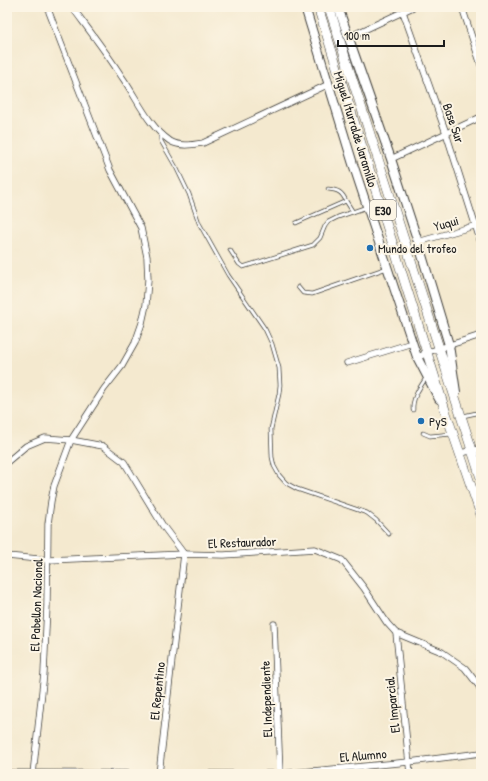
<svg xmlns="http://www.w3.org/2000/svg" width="488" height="781" font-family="'Patrick Hand',sans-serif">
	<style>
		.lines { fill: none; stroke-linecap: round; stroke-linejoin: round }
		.service-casing { stroke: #3c3b37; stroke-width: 4.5 }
		.minor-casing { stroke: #3c3b37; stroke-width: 7 }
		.secondary-casing { stroke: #3c3b37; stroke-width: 10 }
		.primary-casing { stroke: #3c3b37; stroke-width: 10 }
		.service { stroke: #fff; stroke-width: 3 }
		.minor { stroke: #fff; stroke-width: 5.5 }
		.secondary { stroke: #fff; stroke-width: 8 }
		.primary { stroke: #fff; stroke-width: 9 }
		.poi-dot { fill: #1f6fb2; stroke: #fcf5e5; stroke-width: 1.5 }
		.labels { text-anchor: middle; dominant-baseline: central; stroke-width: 4; stroke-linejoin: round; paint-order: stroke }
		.shield { fill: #fcf5e5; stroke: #5f5d58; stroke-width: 1 }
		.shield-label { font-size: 12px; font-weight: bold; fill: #1c1c1c }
		.street-label { font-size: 13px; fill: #1c1c1c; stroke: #fcf5e5 }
		.poi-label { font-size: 13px; fill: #1c1c1c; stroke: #fcf5e5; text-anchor: start }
	</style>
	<rect width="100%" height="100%" fill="#fcf5e5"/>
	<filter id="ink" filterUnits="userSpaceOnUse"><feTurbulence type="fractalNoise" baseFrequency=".025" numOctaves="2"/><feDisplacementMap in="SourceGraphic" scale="8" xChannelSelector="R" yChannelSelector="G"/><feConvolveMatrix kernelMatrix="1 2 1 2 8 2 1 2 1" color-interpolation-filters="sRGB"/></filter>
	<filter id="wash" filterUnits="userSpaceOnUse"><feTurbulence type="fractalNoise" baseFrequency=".012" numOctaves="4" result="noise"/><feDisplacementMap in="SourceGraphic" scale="16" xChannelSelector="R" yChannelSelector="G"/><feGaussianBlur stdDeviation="0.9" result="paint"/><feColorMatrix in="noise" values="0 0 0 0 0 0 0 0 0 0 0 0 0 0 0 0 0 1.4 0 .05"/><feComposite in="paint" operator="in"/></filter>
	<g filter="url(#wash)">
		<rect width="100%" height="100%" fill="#f4e9cf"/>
	</g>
	<g filter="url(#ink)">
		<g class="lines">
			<g class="service-casing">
				<g id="service">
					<polyline points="163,134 161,137 161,141 177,169 189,194 199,223 228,275 265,329 272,344 279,368 280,385 279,394 271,429 272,457 274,466 279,475 286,483 297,489 367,513 376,520 389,534"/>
					<path d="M328,189C338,190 342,192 346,201"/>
					<polyline points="296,223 346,201 353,212"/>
					<polyline points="230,250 239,264 243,267 313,245 320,238 325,226 328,222 338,217 367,207"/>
					<polyline points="298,287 303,293 312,294 387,268"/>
					<path d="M413,410C412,398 420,387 426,378"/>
					<polyline points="463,416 481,412"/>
					<polyline points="423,433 430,436 452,434"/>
				</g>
			</g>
			<g class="minor-casing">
				<g id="minor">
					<path d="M72,7C89,30 107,53 122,77C137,98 148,126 170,141C180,147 191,145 203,143L329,84"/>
					<polyline points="462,7 481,65"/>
					<polyline points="403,12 446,133 481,243"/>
					<polyline points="349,37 413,7"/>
					<polyline points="391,159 481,117"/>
					<polyline points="418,242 481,224"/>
					<polyline points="417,358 428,352 481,335"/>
					<polyline points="347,363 412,343"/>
					<polyline points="460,453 481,449"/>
					<polyline points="7,462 26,446 45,438 71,440 103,446 124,462 163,526 184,554"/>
					<polyline points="7,556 49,560 184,554 224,555 315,549 342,560 364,588 387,623 396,633 442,652 465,668 479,686 481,691"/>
					<polyline points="274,624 280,774"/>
					<polyline points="396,633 410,774"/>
					<polyline points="7,773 280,774 409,762 481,753"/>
					<polyline points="33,774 44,673 47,606 48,524 51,501 54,486 71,440 104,389 122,366 135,343 142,323 146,305 148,280 147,257 141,228 110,170 54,25 49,12 49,7"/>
					<polyline points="159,774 184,554"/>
				</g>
			</g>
			<g class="secondary-casing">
				<g id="secondary">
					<polyline points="305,7 353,164 417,357 439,399"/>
					<polyline points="338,7 391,159 418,242 449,345 456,392"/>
				</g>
			</g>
			<g class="primary-casing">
				<g id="primary">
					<polyline points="318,7 446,413 481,515"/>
					<polyline points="329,7 481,478"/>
				</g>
			</g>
			<use href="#service" class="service"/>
			<use href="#minor" class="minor"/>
			<use href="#secondary" class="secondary"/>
			<use href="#primary" class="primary"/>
		</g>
	</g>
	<g class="poi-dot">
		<circle cx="370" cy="248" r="4"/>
		<circle cx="421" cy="421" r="4"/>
	</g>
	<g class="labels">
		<rect class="shield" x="370" y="200" width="26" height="20" rx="3"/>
		<g class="shield-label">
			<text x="383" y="210">E30</text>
		</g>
		<g class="street-label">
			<text transform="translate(454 123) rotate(71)">Base Sur</text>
			<text transform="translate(356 129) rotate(73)">Miguel Iturralde Jaramillo</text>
			<text transform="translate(446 223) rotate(-16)">Yuqui</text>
			<text transform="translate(242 542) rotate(-2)">El Restaurador</text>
			<text transform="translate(36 605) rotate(-88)">El Pabellon Nacional</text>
			<text transform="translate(157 691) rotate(-84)">El Repentino</text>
			<text transform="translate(266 699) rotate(-92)">El Independiente</text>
			<text transform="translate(392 705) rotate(-96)">El Imparcial</text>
			<text transform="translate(363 755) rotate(-5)">El Alumno</text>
		</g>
		<g class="poi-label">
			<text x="378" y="248">Mundo del trofeo</text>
			<text x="429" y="421">PyS</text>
		</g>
	</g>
	<rect width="488" height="781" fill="none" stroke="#fcf5e5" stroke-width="24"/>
	<path d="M338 40v6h106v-6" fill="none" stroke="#1c1c1c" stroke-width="2"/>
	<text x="344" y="40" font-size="12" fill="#1c1c1c" stroke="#fcf5e5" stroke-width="3" paint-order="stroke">100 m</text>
</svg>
